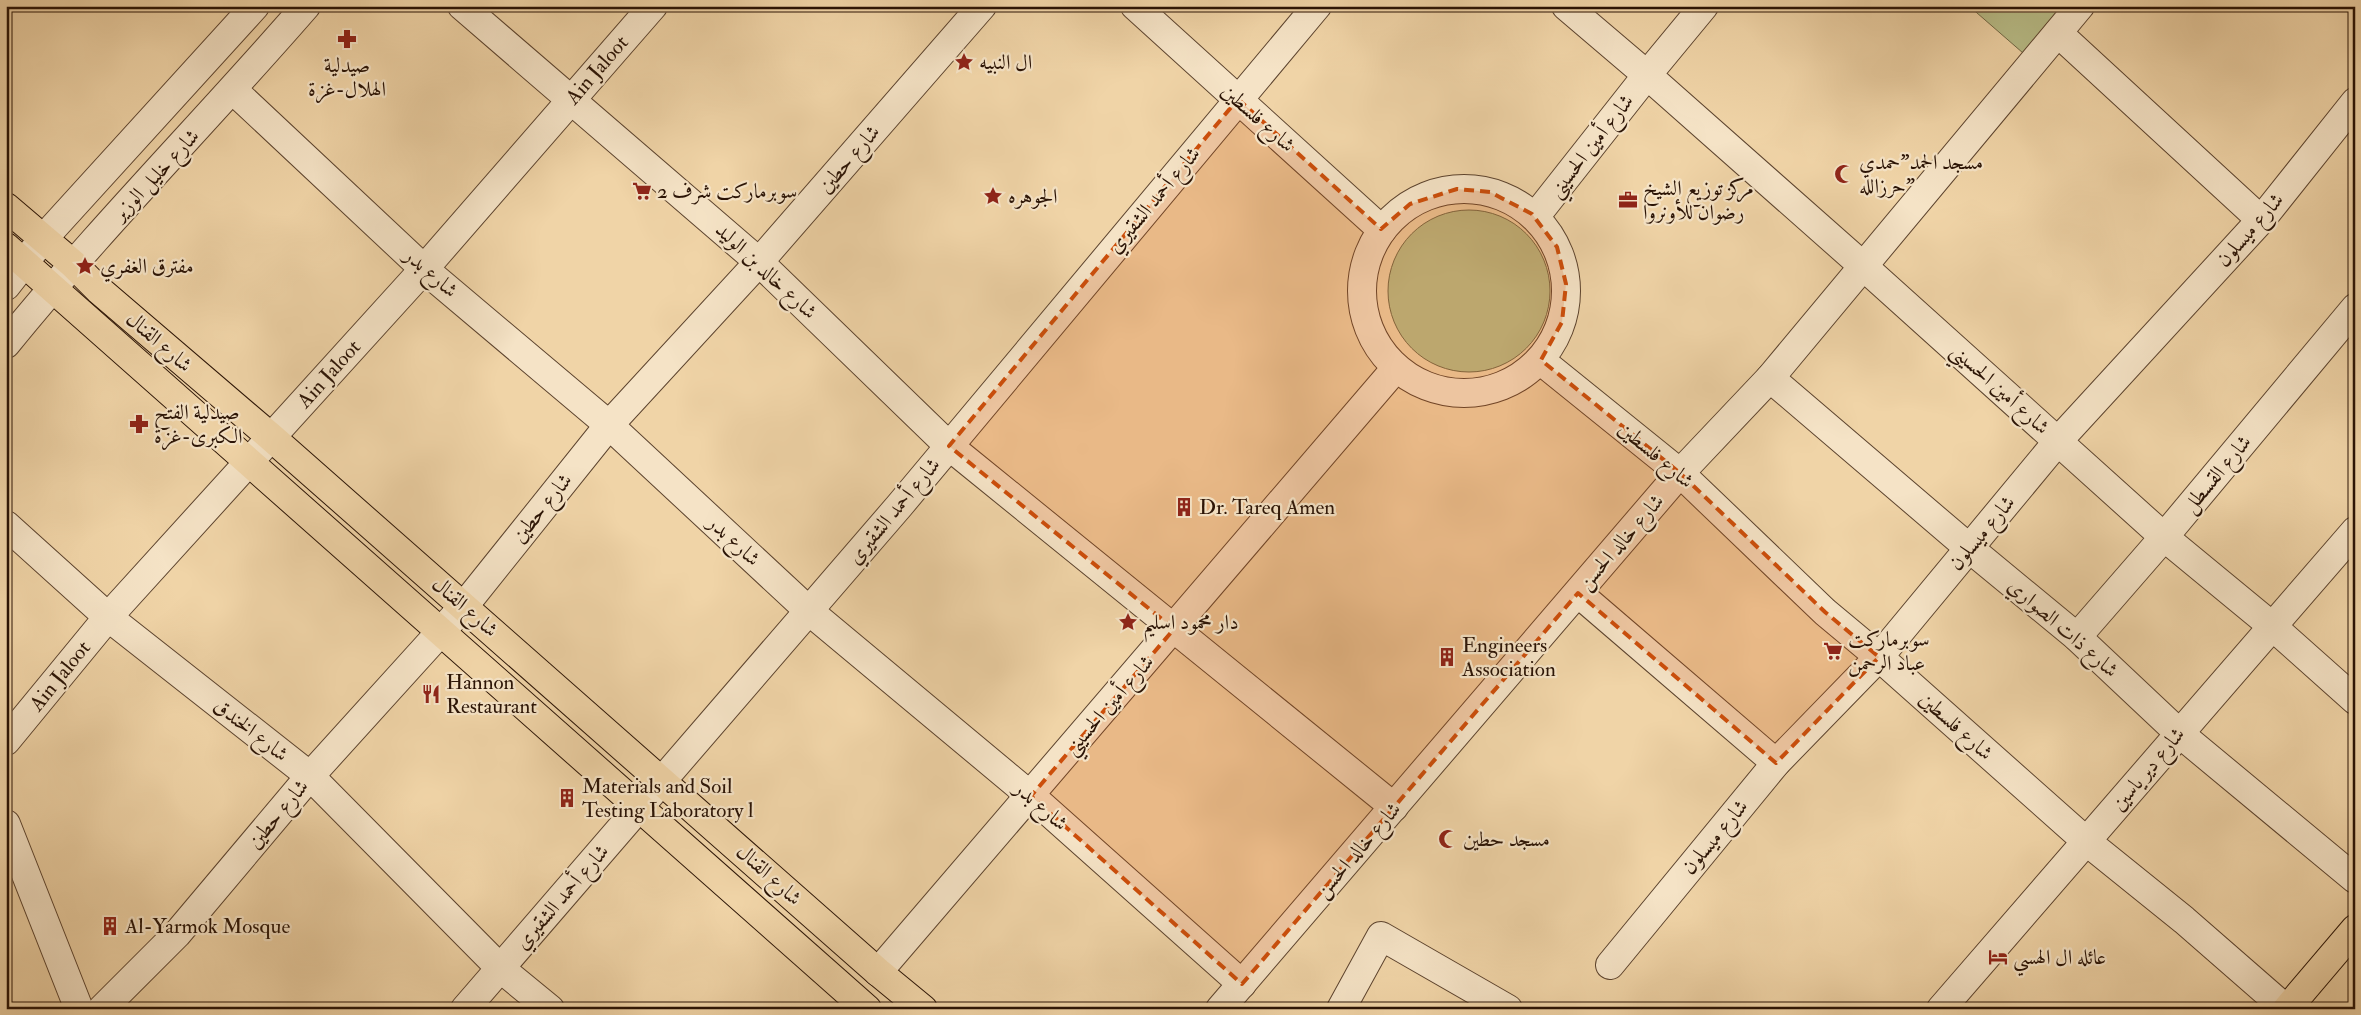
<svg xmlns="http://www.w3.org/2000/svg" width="2361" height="1015" font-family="'IM FELL Double Pica',Amiri,serif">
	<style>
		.green { fill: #b8bd88; stroke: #716846 }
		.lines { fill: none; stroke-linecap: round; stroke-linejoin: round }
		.minor-casing { stroke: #5c432e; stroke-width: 30 }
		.major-casing { stroke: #2a1305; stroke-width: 30 }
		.minor { stroke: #f5e3c6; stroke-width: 28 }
		.major { stroke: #f0d4a7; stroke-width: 28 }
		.marked { fill: #cc4e0b; fill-opacity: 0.2; stroke: #cc4e0b; stroke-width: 4; stroke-dasharray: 10 6; stroke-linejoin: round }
		.labels { text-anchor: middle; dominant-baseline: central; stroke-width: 4.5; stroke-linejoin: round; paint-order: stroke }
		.poi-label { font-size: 21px; fill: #2a1305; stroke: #f5e3c6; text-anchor: start }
		.street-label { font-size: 21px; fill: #2a1305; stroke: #f5e3c6 }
	</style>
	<rect width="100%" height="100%" fill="#f0d4a7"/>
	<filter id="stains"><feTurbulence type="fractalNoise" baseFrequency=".004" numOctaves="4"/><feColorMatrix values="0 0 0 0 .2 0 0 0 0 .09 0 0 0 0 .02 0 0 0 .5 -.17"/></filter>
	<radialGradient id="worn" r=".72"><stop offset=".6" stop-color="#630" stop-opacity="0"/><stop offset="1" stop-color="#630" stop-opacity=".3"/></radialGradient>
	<g class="green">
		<polygon points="1969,6 2062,6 2023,53"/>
		<circle cx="1469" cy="291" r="81"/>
	</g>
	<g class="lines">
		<g class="minor-casing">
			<g id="minor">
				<polyline points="462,6 759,262 949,446 1394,807"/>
				<polyline points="1135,6 1382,230"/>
				<polyline points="1704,6 1647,75 1863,266 2164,537 2272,626 2355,700"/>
				<polyline points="2058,33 2261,220"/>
				<polyline points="233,90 424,269 609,425 809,611 1031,796 1242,984"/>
				<circle cx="1464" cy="291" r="102"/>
				<polyline points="1535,217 1647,75 1566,6"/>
				<polyline points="6,286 42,240 255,6"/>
				<path d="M6,344C101,227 207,120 306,6"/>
				<polyline points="1540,360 1680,473 1825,612 1879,657 2086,841 2184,920 2286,1009"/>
				<polyline points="1770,378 1969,548 2077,637 2179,733 2355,879"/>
				<polyline points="6,525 108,617 310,776 500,968 550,1009"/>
				<polyline points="1578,593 1776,763"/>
				<polyline points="2077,637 2164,537 2355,308"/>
				<polyline points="6,741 108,617 424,269 653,6"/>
				<polyline points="6,824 79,1009"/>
				<polyline points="1610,965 1776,763 1879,657 2058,441 2261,220 2355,102"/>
				<polyline points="878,972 1396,368"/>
				<polyline points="102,1009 177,934 310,776 464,606 609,425 759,262 982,6"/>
				<polyline points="465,1009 900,505 1317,6"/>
				<polyline points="1220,1009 1680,473 1770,378 2080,6"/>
				<polyline points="1341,1009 1381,936 1508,1009"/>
				<polyline points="1941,1009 2355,531"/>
			</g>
		</g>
		<g class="major-casing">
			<g id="major">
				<polyline points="6,207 73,264 99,290 272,438 878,972 923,1009"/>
				<polyline points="6,247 867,1009"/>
				<polyline points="2287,1009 2355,929"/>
			</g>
		</g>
		<use href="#minor" class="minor"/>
		<use href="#major" class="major"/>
	</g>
	<path class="marked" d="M1238,99L1381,229L1410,204L1457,189L1490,192L1532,214L1557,247L1566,284L1562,322L1541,360L1680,473L1825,612L1879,657L1776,763L1578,593L1242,984L1031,796L1174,629L949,446Z"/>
	<defs>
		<g id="pharmacy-bare" transform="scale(1.5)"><path d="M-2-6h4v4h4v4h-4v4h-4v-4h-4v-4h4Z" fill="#8f2418" stroke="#f5e3c6" stroke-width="2.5" paint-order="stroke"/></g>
		<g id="sight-bare" transform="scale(1.5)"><path d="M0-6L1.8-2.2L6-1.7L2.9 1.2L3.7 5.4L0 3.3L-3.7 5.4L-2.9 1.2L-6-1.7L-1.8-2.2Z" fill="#8f2418" stroke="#f5e3c6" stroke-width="2.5" paint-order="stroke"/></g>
		<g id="mosque-bare" transform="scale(1.5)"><path d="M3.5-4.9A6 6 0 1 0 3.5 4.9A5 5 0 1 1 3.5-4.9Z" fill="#8f2418" stroke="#f5e3c6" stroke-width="2.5" paint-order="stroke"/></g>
		<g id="supermarket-bare" transform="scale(1.5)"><path d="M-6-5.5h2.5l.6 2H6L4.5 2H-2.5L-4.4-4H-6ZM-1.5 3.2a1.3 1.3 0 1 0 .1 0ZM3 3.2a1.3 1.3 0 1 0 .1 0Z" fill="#8f2418" stroke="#f5e3c6" stroke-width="2.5" paint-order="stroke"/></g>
		<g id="office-bare" transform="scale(1.5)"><path d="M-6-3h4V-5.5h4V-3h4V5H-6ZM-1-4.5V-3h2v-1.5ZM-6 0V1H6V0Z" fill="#8f2418" stroke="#f5e3c6" stroke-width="2.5" paint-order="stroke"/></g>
		<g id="building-bare" transform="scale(1.5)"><path d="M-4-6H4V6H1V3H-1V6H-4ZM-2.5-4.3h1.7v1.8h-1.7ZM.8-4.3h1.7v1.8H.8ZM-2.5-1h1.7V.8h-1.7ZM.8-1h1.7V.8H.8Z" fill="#8f2418" stroke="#f5e3c6" stroke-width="2.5" paint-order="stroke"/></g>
		<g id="restaurant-bare" transform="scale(1.5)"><path d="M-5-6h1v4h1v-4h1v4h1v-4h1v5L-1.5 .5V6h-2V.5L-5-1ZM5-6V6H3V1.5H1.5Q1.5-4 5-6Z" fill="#8f2418" stroke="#f5e3c6" stroke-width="2.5" paint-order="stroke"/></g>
		<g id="hotel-bare" transform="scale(1.5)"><path d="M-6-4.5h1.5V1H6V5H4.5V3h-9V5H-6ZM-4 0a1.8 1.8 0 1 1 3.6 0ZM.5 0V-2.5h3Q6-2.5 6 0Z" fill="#8f2418" stroke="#f5e3c6" stroke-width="2.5" paint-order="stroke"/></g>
	</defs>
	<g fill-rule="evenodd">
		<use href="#pharmacy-bare" x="347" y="39"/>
		<use href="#sight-bare" x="964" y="62"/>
		<use href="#mosque-bare" x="1844" y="174"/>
		<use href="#supermarket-bare" x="642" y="191"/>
		<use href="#sight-bare" x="993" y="196"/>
		<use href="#office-bare" x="1628" y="200"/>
		<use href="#sight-bare" x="85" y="266"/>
		<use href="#pharmacy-bare" x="139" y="424"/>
		<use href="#building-bare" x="1184" y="507"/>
		<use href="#sight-bare" x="1128" y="622"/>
		<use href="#supermarket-bare" x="1833" y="651"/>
		<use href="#building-bare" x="1447" y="657"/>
		<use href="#restaurant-bare" x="431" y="694"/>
		<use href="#building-bare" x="567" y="798"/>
		<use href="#mosque-bare" x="1448" y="839"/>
		<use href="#building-bare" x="110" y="926"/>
		<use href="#hotel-bare" x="1998" y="957"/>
	</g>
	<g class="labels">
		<g class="poi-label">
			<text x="979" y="62">ال النبيه</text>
			<text x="347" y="65" text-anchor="middle">صيدلية<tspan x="347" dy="24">الهلال-غزة</tspan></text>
			<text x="1859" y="162">مسجد الحمد"حمدي<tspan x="1859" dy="24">حرزالله"</tspan></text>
			<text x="1643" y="188">مركز توزيع الشيخ<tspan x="1643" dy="24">رضوان للأونروا</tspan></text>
			<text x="657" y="191">سوبرماركت شرف 2</text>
			<text x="1008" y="196">الجوهره</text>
			<text x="100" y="266">مفترق الغفري</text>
			<text x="154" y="412">صيدلية الفتح<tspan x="154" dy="24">الكبرى-غزة</tspan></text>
			<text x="1199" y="507">Dr. Tareq Amen</text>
			<text x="1143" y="622">دار محمود اسليم</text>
			<text x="1848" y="639">سوبرماركت<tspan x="1848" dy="24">عباد الرحمن</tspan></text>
			<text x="1462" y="645">Engineers<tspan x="1462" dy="24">Association</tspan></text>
			<text x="446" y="682">Hannon<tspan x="446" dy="24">Restaurant</tspan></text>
			<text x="582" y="786">Materials and Soil<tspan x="582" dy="24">Testing Laboratory l</tspan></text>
			<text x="1463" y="839">مسجد حطين</text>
			<text x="125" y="926">Al-Yarmok Mosque</text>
			<text x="2013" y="957">عائله ال الهسي</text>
		</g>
		<g class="street-label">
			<text transform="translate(597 70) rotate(-49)">Ain Jaloot</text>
			<text transform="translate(1258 118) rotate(42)">شارع فلسطين</text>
			<text transform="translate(1591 146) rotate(-52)">شارع أمين الحسيني</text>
			<text transform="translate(849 159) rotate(-49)">شارع حطين</text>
			<text transform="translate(156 175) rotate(-47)">شارع خليل الوزير</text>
			<text transform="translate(1154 200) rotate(-50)">شارع أحمد الشقيري</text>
			<text transform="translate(2250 230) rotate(-49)">شارع ميسلون</text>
			<text transform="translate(766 271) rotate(43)">شارع خالد بن الوليد</text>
			<text transform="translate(431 273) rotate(41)">شارع بدر</text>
			<text transform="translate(159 342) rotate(41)">شارع القنال</text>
			<text transform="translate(329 374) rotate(-48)">Ain Jaloot</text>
			<text transform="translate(2000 389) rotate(42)">شارع أمين الحسيني</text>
			<text transform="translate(1656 455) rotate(40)">شارع فلسطين</text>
			<text transform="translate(2217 474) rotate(-50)">شارع القسطل</text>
			<text transform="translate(542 508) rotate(-51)">شارع حطين</text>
			<text transform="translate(894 511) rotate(-50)">شارع أحمد الشقيري</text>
			<text transform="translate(1982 533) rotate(-50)">شارع ميسلون</text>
			<text transform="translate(734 541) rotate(43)">شارع بدر</text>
			<text transform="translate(1621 542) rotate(-49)">شارع خالد الحسن</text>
			<text transform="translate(465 607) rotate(41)">شارع القنال</text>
			<text transform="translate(2063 628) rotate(41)">شارع ذات الصواري</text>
			<text transform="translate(60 676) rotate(-51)">Ain Jaloot</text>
			<text transform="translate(1109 705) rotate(-49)">شارع أمين الحسيني</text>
			<text transform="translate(1956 726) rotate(42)">شارع فلسطين</text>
			<text transform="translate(251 730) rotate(38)">شارع الخندق</text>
			<text transform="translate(2148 769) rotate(-50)">شارع دير ياسين</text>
			<text transform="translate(1041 806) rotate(41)">شارع بدر</text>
			<text transform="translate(278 814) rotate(-50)">شارع حطين</text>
			<text transform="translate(1715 837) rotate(-50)">شارع ميسلون</text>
			<text transform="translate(1358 850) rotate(-49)">شارع خالد الحسن</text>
			<text transform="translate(769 875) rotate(42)">شارع القنال</text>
			<text transform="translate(562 897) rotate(-49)">شارع أحمد الشقيري</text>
		</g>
	</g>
	<rect width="2361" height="1015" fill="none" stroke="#f0d4a7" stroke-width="25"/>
	<rect x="8" y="8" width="2346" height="1000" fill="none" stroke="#2a1305" stroke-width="2.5"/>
	<rect x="12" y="12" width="2336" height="990" fill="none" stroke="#2a1305"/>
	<rect width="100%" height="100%" filter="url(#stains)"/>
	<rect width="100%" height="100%" fill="url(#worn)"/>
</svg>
